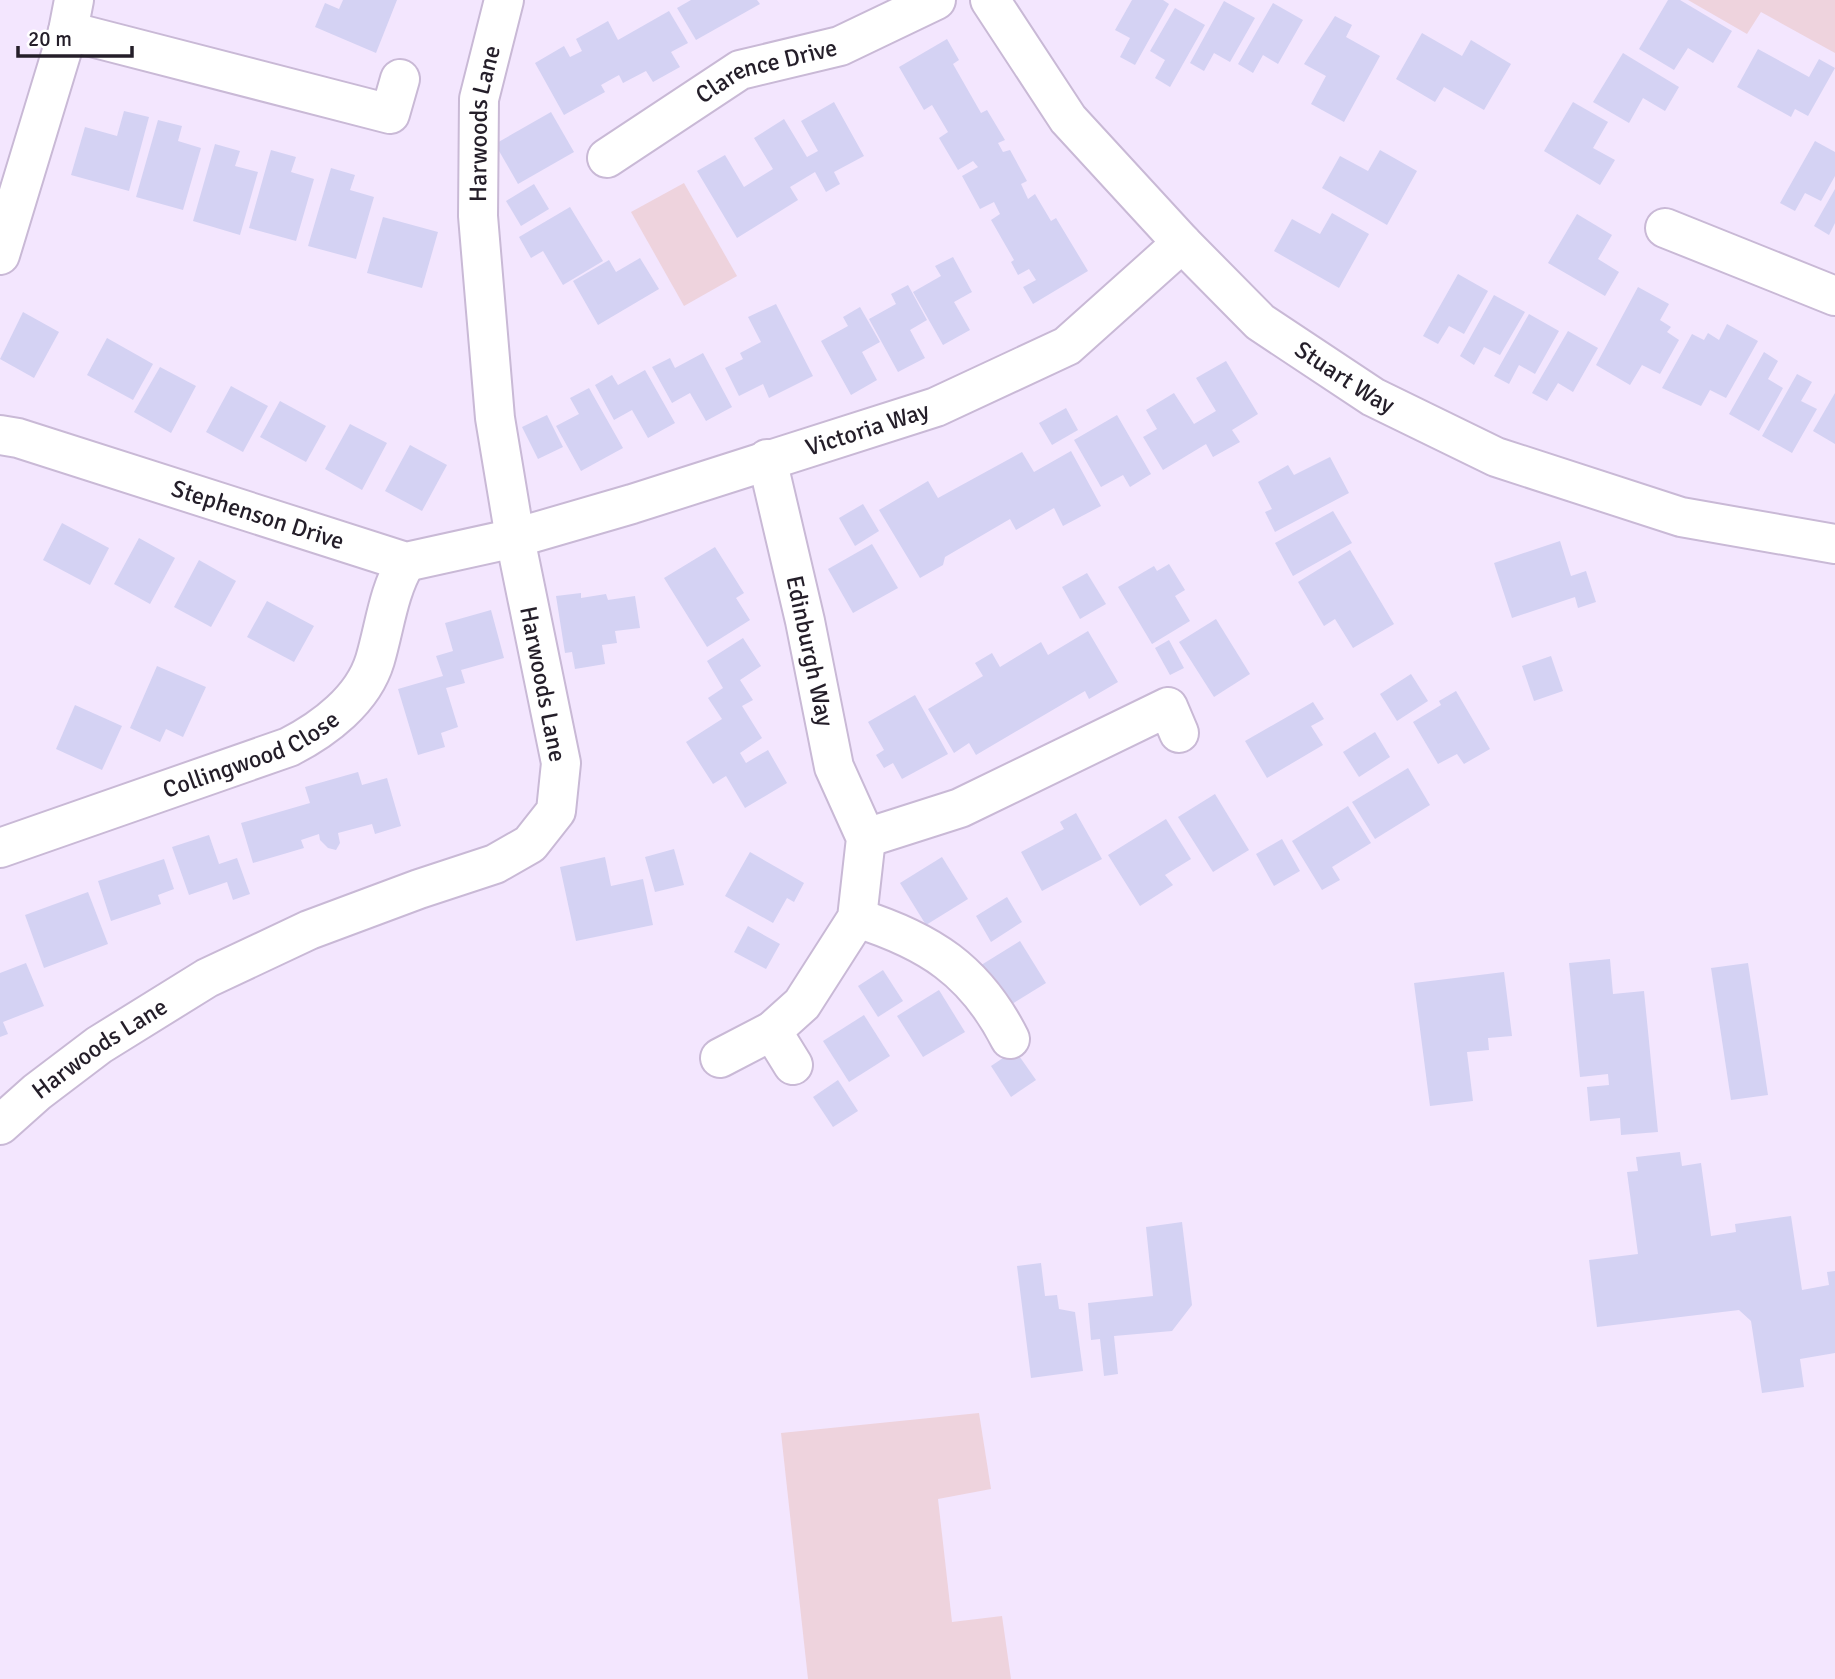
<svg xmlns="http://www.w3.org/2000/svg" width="1835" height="1679" font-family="Signika,sans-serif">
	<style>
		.green { fill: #eed3dd }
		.building { fill: #d4d2f3 }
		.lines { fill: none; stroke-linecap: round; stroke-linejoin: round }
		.minor-casing { stroke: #c9b9d6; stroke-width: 42 }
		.minor { stroke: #fff; stroke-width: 38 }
		.labels { text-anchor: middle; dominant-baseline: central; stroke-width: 7; stroke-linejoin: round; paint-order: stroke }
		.street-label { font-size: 24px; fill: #241e29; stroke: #fff }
	</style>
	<rect width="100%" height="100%" fill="#f3e6fe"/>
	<g class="green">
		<polygon points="1688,0 1835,0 1835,53 1761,12 1747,34"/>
		<polygon points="684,183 737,276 684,306 631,212"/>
		<polygon points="979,1413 991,1489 938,1499 952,1622 1002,1616 1011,1679 808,1679 781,1433"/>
	</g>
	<g class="building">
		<polygon points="343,0 397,0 376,53 315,27 325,3 339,9"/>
		<polygon points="691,0 757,0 760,4 696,40 677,8"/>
		<polygon points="1132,0 1163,0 1169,4 1135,65 1120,57 1130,38 1115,30"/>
		<polygon points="1668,0 1680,0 1732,31 1713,63 1688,48 1674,70 1639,49"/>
		<polygon points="1224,1 1255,18 1230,62 1214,53 1204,71 1190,63"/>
		<polygon points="1273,3 1303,20 1278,64 1263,55 1253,73 1238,64"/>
		<polygon points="1175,8 1205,25 1170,87 1155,78 1165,60 1150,51"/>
		<polygon points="669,11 688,43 671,52 680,67 653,82 646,71 623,83 619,75 601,85 605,92 564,115 535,63 564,46 570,57 582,51 576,39 608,21 618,40"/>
		<polygon points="1335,16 1352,25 1346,37 1380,56 1344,122 1311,104 1326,76 1304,64"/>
		<polygon points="1422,33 1462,56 1471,40 1511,64 1484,110 1444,87 1435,102 1396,79"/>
		<polygon points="947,39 959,60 953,64 981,113 987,110 1005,140 998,143 1003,152 1010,150 1027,181 1021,184 1028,199 1035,194 1051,221 1056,218 1088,271 1033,304 1023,287 1036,280 1029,269 1018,275 1011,262 1014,260 991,220 1000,214 994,202 980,209 962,176 978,167 973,161 958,170 939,138 948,132 932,105 924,110 899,67"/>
		<polygon points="1758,49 1809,77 1819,59 1835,68 1808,116 1795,109 1791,117 1737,87"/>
		<polygon points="1623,53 1679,87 1665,111 1643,98 1629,123 1593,102"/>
		<polygon points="834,102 864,156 834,172 840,184 826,192 815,172 790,187 798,200 737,238 697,171 725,155 744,187 773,169 754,138 784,119 807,157 818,151 801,121"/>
		<polygon points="1573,102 1608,122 1593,148 1615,160 1600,185 1544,151"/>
		<polygon points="124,111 149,117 129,191 71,175 85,127 117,136"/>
		<polygon points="551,112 574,152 518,184 495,144"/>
		<polygon points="158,120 182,126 178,141 201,148 183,210 136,197"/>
		<polygon points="1815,141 1835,152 1835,176 1821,201 1805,193 1795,211 1780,203"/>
		<polygon points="215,144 240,151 235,166 258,172 240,235 193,221"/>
		<polygon points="271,150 296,157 291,172 314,179 296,241 249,228"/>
		<polygon points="1380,150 1417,171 1387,225 1322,188 1340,156 1368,171"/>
		<polygon points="331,168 355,175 350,190 374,197 356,259 308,246"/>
		<polygon points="534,184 549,209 521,226 506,201"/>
		<polygon points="1835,189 1835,223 1829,235 1814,226"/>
		<polygon points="570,207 603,261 563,285 543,251 531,258 519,237"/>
		<polygon points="1332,213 1369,234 1339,288 1274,251 1292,219 1320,234"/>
		<polygon points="1577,214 1612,235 1598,259 1619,272 1605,296 1548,263"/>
		<polygon points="383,217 438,232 422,288 367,273"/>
		<polygon points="953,257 972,292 954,302 970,330 943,345 913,292 941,276 935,266"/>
		<polygon points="640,258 659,289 598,325 573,281 609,260 616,272"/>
		<polygon points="1458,274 1488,291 1464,334 1449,326 1438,344 1423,336"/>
		<polygon points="908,285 927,320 910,330 925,358 898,372 869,319 896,304 891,294"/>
		<polygon points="1638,287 1669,304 1660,320 1671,327 1667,332 1679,340 1660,374 1642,365 1630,385 1596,365"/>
		<polygon points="1494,295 1525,312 1500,355 1484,347 1474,365 1460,356"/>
		<polygon points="776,304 813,376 769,398 763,384 739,396 725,368 743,359 740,353 761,342 748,317"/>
		<polygon points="860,307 880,342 862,352 877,380 851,395 821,341 848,326 843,317"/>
		<polygon points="23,312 59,332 34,378 0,359"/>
		<polygon points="1529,314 1559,331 1535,374 1519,365 1509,384 1494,376"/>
		<polygon points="1727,324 1758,341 1726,398 1710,390 1701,406 1662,388 1692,334 1704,340 1708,333 1719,340"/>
		<polygon points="1568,331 1598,348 1573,392 1558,383 1547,401 1532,393"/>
		<polygon points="107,338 153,364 133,400 87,375"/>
		<polygon points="1764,352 1778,361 1768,379 1783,388 1759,431 1729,414"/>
		<polygon points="703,353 732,407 706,421 690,393 672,403 652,367 670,358 675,368"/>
		<polygon points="1226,361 1258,414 1232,430 1240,442 1213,457 1206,444 1163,470 1143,437 1157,429 1146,410 1174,393 1194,424 1216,411 1196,378"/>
		<polygon points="160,367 196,386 171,433 134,412"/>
		<polygon points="645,370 675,423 648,438 632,410 614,420 595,385 612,375 618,385"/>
		<polygon points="1797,374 1812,382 1801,401 1817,409 1792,453 1762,436"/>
		<polygon points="231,386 268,406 243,452 206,432"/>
		<polygon points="589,388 623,448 581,471 556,426 579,414 570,398"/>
		<polygon points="1835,393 1835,444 1813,431"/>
		<polygon points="280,401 326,426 306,462 260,437"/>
		<polygon points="1066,408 1078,430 1052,445 1039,423"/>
		<polygon points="547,415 563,447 538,459 522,427"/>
		<polygon points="1117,415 1151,474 1130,487 1123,475 1101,487 1074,440"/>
		<polygon points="350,424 387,443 362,490 325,469"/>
		<polygon points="410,445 447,465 422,511 385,491"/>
		<polygon points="1071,451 1101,506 1063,526 1054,508 1016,530 1010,519 945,557 943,565 920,578 879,510 928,481 938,498 1022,452 1034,472"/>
		<polygon points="1330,457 1349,493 1275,532 1265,512 1272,509 1258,482 1288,465 1294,475"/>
		<polygon points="863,504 879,531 855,546 839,518"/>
		<polygon points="1333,511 1352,543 1293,576 1275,543"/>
		<polygon points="62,523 109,548 90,585 43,560"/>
		<polygon points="139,538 175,558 150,604 114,584"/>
		<polygon points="1560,541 1571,576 1586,571 1596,602 1578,608 1575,597 1512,618 1494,563"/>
		<polygon points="872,544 898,588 853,613 828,569"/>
		<polygon points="715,547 744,593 736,598 750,620 707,647 664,578"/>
		<polygon points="1350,550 1394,624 1353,648 1335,619 1324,626 1298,582"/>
		<polygon points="199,560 236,581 211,627 174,607"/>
		<polygon points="1169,564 1185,590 1175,596 1190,621 1152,644 1118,587 1154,566 1157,571"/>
		<polygon points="1087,573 1106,604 1080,619 1062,587"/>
		<polygon points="581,593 581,598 606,594 608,600 635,596 640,628 615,631 617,643 602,645 605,664 575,669 572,652 565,653 556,596"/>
		<polygon points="267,601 314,626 294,662 247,637"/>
		<polygon points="491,610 504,658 461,670 465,683 446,688 458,727 441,733 445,747 418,755 398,689 443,676 436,656 453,651 445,623"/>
		<polygon points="1216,619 1250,674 1214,697 1179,642"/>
		<polygon points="1088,631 1118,682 1089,699 1085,691 976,755 969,743 954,753 928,709 983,676 975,663 992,653 1000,667 1041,642 1048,655"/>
		<polygon points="743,638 761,666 740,680 753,700 742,706 762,738 740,753 746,763 768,750 787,783 745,808 726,776 713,784 686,742 722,719 708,698 723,688 707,661"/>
		<polygon points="1169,640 1184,668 1170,675 1155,648"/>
		<polygon points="1551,656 1563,691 1534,701 1522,666"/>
		<polygon points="157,666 206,687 183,737 166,729 160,742 130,728"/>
		<polygon points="1411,674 1428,701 1397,721 1380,694"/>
		<polygon points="1456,691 1490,749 1464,764 1457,754 1438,764 1413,722 1441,705 1439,701"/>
		<polygon points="915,695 948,754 902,779 893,763 884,768 876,755 884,750 868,722"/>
		<polygon points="1313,702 1324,719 1311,726 1323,745 1267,778 1245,741"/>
		<polygon points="75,705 122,726 102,770 56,749"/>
		<polygon points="1375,732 1390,757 1359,777 1343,752"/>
		<polygon points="1408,768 1430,805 1375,839 1352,802"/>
		<polygon points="358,772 362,785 387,778 401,826 375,834 372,824 338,833 340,843 336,850 328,848 320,840 319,834 301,840 304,848 253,863 241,823 310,803 305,787"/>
		<polygon points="1215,794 1249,850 1213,872 1178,817"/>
		<polygon points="1348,806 1371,843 1332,867 1340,880 1322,890 1292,841"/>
		<polygon points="1076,813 1102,859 1042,891 1021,852 1064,829 1060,822"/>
		<polygon points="1166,819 1191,859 1165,875 1173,885 1140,906 1108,855"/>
		<polygon points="209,835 219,864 237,858 250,894 233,900 227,882 189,895 172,847"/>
		<polygon points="1282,839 1300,871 1274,886 1256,854"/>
		<polygon points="674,849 684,885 655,892 645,857"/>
		<polygon points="750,852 804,883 794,902 787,898 773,923 725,896"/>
		<polygon points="605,857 611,886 643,879 653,925 576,941 560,867"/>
		<polygon points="942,857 968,899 926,925 900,883"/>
		<polygon points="164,859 174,889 158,895 161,904 111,921 98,881"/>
		<polygon points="88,892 108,944 44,968 25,915"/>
		<polygon points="1007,897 1022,922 991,942 976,916"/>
		<polygon points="748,926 780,944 766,969 734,952"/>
		<polygon points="1020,941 1046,983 1004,1009 978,967"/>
		<polygon points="1610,959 1613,994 1644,991 1658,1132 1621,1135 1620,1118 1590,1121 1587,1087 1609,1085 1608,1074 1580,1077 1569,963"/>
		<polygon points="26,963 44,1006 3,1022 8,1034 0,1037 0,973"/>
		<polygon points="1748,963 1768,1095 1731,1100 1711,968"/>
		<polygon points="883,970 903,1001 878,1017 858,986"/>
		<polygon points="1504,972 1512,1036 1488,1038 1489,1050 1467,1052 1473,1101 1430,1106 1414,983"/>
		<polygon points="939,990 965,1032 923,1057 897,1016"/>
		<polygon points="864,1015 890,1056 849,1082 823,1041"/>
		<polygon points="1015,1050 1036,1080 1011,1097 991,1066"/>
		<polygon points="838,1080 858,1111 833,1127 813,1097"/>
		<polygon points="1680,1152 1682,1166 1701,1163 1711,1236 1736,1232 1735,1224 1791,1216 1802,1290 1829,1285 1827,1272 1835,1271 1835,1353 1800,1359 1804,1387 1762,1393 1751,1321 1739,1310 1597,1327 1589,1260 1638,1254 1627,1172 1638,1171 1636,1157"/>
		<polygon points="1182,1222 1192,1305 1172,1331 1114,1336 1118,1374 1104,1376 1100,1339 1091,1340 1088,1303 1153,1296 1146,1227"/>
		<polygon points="1041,1263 1045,1296 1057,1295 1059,1309 1075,1312 1083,1371 1031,1378 1017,1266"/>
	</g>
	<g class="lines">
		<g class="minor-casing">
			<g id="minor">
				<path id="s1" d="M990,0L1068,119L1182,243L1260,322L1373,397L1496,457L1681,517L1835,544"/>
				<polyline points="68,31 390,114 400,79"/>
				<path id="s2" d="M607,158L740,70L840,46L936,0"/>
				<polyline points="1665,228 1835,296"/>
				<polyline points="0,255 68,31 74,0"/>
				<path id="s3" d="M0,435L18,438L406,562L515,538L632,504L936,407L1067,346L1182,243"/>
				<polyline points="866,838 960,808 1168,707 1179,733"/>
				<path id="s4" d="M0,848L289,747C324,729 363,700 375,660C385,626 388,592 406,562"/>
				<path d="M857,918C929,941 975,970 1010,1039"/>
				<polyline points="772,1031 793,1065"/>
				<polyline points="720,1058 772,1031 802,1004 857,918 866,838 834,767 805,621 767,459"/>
				<path id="s5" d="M0,1125L37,1092L99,1045L207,978L309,930L419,889L495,864L530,844L556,811L561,763L515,538L495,418L478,216L479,99L504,0"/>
			</g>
		</g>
		<use href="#minor" class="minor"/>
	</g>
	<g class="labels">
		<g class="street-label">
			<text stroke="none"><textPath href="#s2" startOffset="184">Clarence Drive</textPath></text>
			<text stroke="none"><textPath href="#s5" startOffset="1342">Harwoods Lane</textPath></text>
			<text stroke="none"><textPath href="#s1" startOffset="523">Stuart Way</textPath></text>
			<text stroke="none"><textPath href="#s3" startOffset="906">Victoria Way</textPath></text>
			<text stroke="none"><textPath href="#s3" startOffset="270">Stephenson Drive</textPath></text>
			<text transform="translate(810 651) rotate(78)">Edinburgh Way</text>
			<text transform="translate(543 684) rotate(79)">Harwoods Lane</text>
			<text stroke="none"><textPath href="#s4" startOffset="268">Collingwood Close</textPath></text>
			<text stroke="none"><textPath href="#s5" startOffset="126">Harwoods Lane</textPath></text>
		</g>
	</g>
	<path d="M18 46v10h114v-10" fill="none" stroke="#241e29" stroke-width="3.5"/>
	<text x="28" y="46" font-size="21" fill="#241e29" stroke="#ffffff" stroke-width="5" paint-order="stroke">20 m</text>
</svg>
